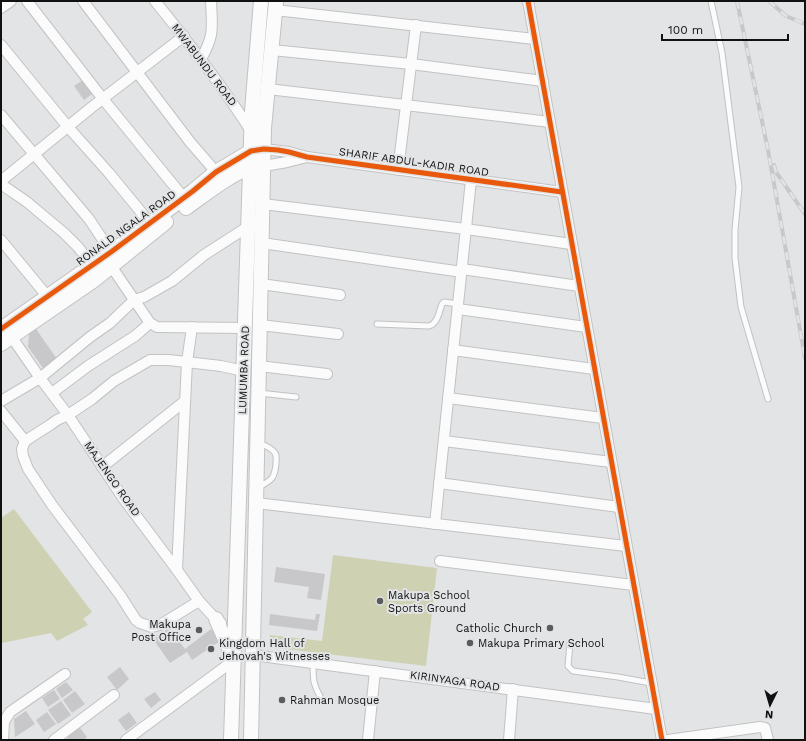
<svg xmlns="http://www.w3.org/2000/svg" width="806" height="741" font-family="'Work Sans',sans-serif">
	<style>
		.green { fill: #ced2b3 }
		.building { fill: #c8c8ca }
		.lines { fill: none; stroke-linecap: round; stroke-linejoin: round }
		.lane-casing { stroke: #c1c2c3; stroke-width: 7 }
		.street-casing { stroke: #c1c2c3; stroke-width: 12 }
		.secondary-casing { stroke: #c1c2c3; stroke-width: 16 }
		.lane { stroke: #fbfbfb; stroke-width: 5 }
		.street { stroke: #fbfbfb; stroke-width: 10 }
		.secondary { stroke: #fbfbfb; stroke-width: 14 }
		.rail-casing { stroke: #c8c8c9; stroke-width: 4 }
		.rail { stroke: #e2e4e6; stroke-width: 2.5; stroke-dasharray: 8; stroke-linecap: butt }
		.cycleway-casing { stroke: #e2e4e6; stroke-width: 8 }
		.cycleway { stroke: #e8590c; stroke-width: 5 }
		.poi-dot { fill: #5a5b5b; stroke: #e2e4e6; stroke-width: 1.5 }
		.labels { text-anchor: middle; dominant-baseline: central; stroke-width: 4; stroke-linejoin: round; paint-order: stroke }
		.street-label { font-size: 11px; fill: #101111; stroke: #e2e4e6 }
		.poi-label { font-size: 11px; fill: #101111; stroke: #e2e4e6; text-anchor: start }
	</style>
	<rect width="100%" height="100%" fill="#e3e4e5"/>
	<g class="green">
		<polygon points="14,509 92,612 83,619 88,625 57,641 51,633 2,643 1,642 1,518"/>
		<polygon points="333,555 437,568 426,666 269,647 270,635 322,641"/>
	</g>
	<g class="building">
		<polygon points="86,78 96,91 84,100 74,86"/>
		<polygon points="36,329 57,359 43,368 28,347 29,334"/>
		<polygon points="276,567 325,574 321,600 307,598 309,587 274,582"/>
		<polygon points="270,614 315,620 316,614 320,614 317,631 269,625"/>
		<polygon points="169,628 185,649 211,629 220,641 192,660 187,652 170,663 153,639"/>
		<polygon points="120,667 129,679 117,690 107,677"/>
		<polygon points="66,682 73,690 62,698 56,689"/>
		<polygon points="54,690 60,699 48,707 42,698"/>
		<polygon points="75,691 85,704 72,713 63,700"/>
		<polygon points="155,692 161,700 151,708 144,699"/>
		<polygon points="61,701 71,715 58,724 48,710"/>
		<polygon points="26,711 35,724 15,737 14,719"/>
		<polygon points="47,712 56,724 44,732 36,720"/>
		<polygon points="129,712 137,723 126,731 118,720"/>
		<polygon points="78,725 87,737 84,740 69,740 65,734"/>
	</g>
	<g class="lines">
		<g class="lane-casing">
			<g id="lane">
				<polyline points="711,1 722,53 739,187 735,230 735,258 741,307 768,399"/>
				<path d="M377,324L429,326C438,323 439,312 442,304L444,302L458,304"/>
				<polyline points="259,393 296,397"/>
				<path d="M259,443C264,445 272,448 275,453C277,456 276,460 276,463C275,478 272,480 259,487"/>
				<polyline points="570,643 568,666 573,671 618,677 651,683"/>
				<path d="M313,663C313,681 313,684 322,700"/>
			</g>
		</g>
		<g class="street-casing">
			<g id="street">
				<polyline points="27,1 103,99 184,198"/>
				<polyline points="83,1 190,142 216,172"/>
				<path d="M155,1C189,43 222,85 251,131"/>
				<polyline points="528,1 662,740"/>
				<polyline points="1,8 11,1"/>
				<polyline points="275,10 534,39"/>
				<polyline points="1,45 68,127 109,173 150,223"/>
				<polyline points="272,50 411,64 543,81"/>
				<path d="M201,59C215,34 212,28 211,1"/>
				<polyline points="268,89 550,122"/>
				<polyline points="1,115 89,219 111,252"/>
				<polyline points="264,149 289,152 307,157 562,192"/>
				<polyline points="264,166 287,162 307,157"/>
				<polyline points="398,170 416,25"/>
				<polyline points="1,181 92,107 184,36"/>
				<polyline points="1,184 27,202 64,233 78,247 92,265"/>
				<polyline points="263,204 466,229 571,244"/>
				<polyline points="1,240 47,296"/>
				<polyline points="262,243 462,272"/>
				<polyline points="111,266 150,323 157,327 245,328"/>
				<polyline points="462,269 579,286"/>
				<polyline points="261,284 340,295"/>
				<polyline points="458,309 586,327"/>
				<polyline points="260,325 338,334"/>
				<polyline points="11,336 40,378 68,415 123,498 177,570 199,601 212,615 221,623"/>
				<polyline points="453,350 594,369"/>
				<polyline points="259,366 327,374"/>
				<polyline points="52,393 88,366 135,336 150,323"/>
				<polyline points="448,398 603,418"/>
				<polyline points="1,401 40,378 90,337 110,323 134,300 144,297 172,281 204,255 249,226"/>
				<polyline points="1,411 25,441"/>
				<polyline points="444,441 611,462"/>
				<polyline points="102,467 185,401"/>
				<polyline points="439,483 619,507"/>
				<polyline points="256,503 626,546"/>
				<polyline points="435,524 471,180"/>
				<polyline points="440,561 633,585"/>
				<polyline points="177,570 187,362 192,327"/>
				<polyline points="199,601 160,625 152,627 140,623 136,620 120,595 52,505 28,469 23,456 22,449 25,441 50,425 57,420 68,415 92,399 114,381 150,360 169,360 221,366 244,371"/>
				<polyline points="253,655 656,709"/>
				<polyline points="3,740 4,722 10,712 65,674"/>
				<polyline points="54,740 114,695"/>
				<polyline points="126,740 233,661"/>
				<polyline points="368,740 375,671"/>
				<polyline points="509,740 513,689"/>
				<polyline points="668,740 760,727 765,728 768,740"/>
			</g>
		</g>
		<g class="secondary-casing">
			<g id="secondary">
				<path d="M186,208C203,196 238,168 257,166"/>
				<polyline points="1,329 111,252 193,191 216,172 251,151 257,150"/>
				<polyline points="1,344 93,281 166,222"/>
				<polyline points="216,619 231,653"/>
				<polyline points="231,740 252,111 261,1"/>
				<polyline points="251,740 264,128 276,1"/>
			</g>
		</g>
		<use href="#lane" class="lane"/>
		<use href="#street" class="street"/>
		<use href="#secondary" class="secondary"/>
		<g class="rail-casing">
			<g id="rail">
				<polyline points="737,1 768,150 805,358"/>
				<polyline points="769,1 786,16 805,24"/>
				<polyline points="774,165 776,172 805,214"/>
			</g>
		</g>
		<use href="#rail" class="rail"/>
		<g class="cycleway-casing">
			<g id="cycleway">
				<polyline points="528,1 662,740"/>
				<polyline points="1,329 111,252 193,191 216,172 251,151 264,149 278,150 289,152 307,157 562,192"/>
			</g>
		</g>
		<use href="#cycleway" class="cycleway"/>
	</g>
	<g class="poi-dot">
		<circle cx="380" cy="601" r="4"/>
		<circle cx="550" cy="628" r="4"/>
		<circle cx="199" cy="630" r="4"/>
		<circle cx="470" cy="643" r="4"/>
		<circle cx="211" cy="649" r="4"/>
		<circle cx="282" cy="700" r="4"/>
	</g>
	<g class="labels">
		<g class="street-label">
			<text transform="translate(204 65) rotate(53)">MWABUNDU ROAD</text>
			<text transform="translate(414 162) rotate(8)">SHARIF ABDUL-KADIR ROAD</text>
			<text transform="translate(126 228) rotate(-36)">RONALD NGALA ROAD</text>
			<text transform="translate(244 370) rotate(-88)">LUMUMBA ROAD</text>
			<text transform="translate(112 479) rotate(55)">MAJENGO ROAD</text>
			<text transform="translate(455 681) rotate(8)">KIRINYAGA ROAD</text>
		</g>
		<g class="poi-label">
			<text x="388" y="595">Makupa School<tspan x="388" dy="13">Sports Ground</tspan></text>
			<text x="191" y="624" text-anchor="end">Makupa<tspan x="191" dy="13">Post Office</tspan></text>
			<text x="542" y="628" text-anchor="end">Catholic Church</text>
			<text x="219" y="643">Kingdom Hall of<tspan x="219" dy="13">Jehovah's Witnesses</tspan></text>
			<text x="478" y="643">Makupa Primary School</text>
			<text x="290" y="700">Rahman Mosque</text>
		</g>
	</g>
	<rect width="806" height="741" fill="none" stroke="#101111" stroke-width="4"/>
	<g transform="translate(770 705) rotate(185)" stroke="#e2e4e6" stroke-width="3" paint-order="stroke">
	<path d="M0-3L7 15L0 10L-7 15Z" fill="#101111"/>
	<text y="-6" font-size="11" font-weight="bold" text-anchor="middle" fill="#101111">N</text>
	</g>
	<path d="M662 34v6h126v-6" fill="none" stroke="#101111" stroke-width="2"/>
	<text x="668" y="34" font-size="12" fill="#101111" stroke="#e2e4e6" stroke-width="3" paint-order="stroke">100 m</text>
</svg>
